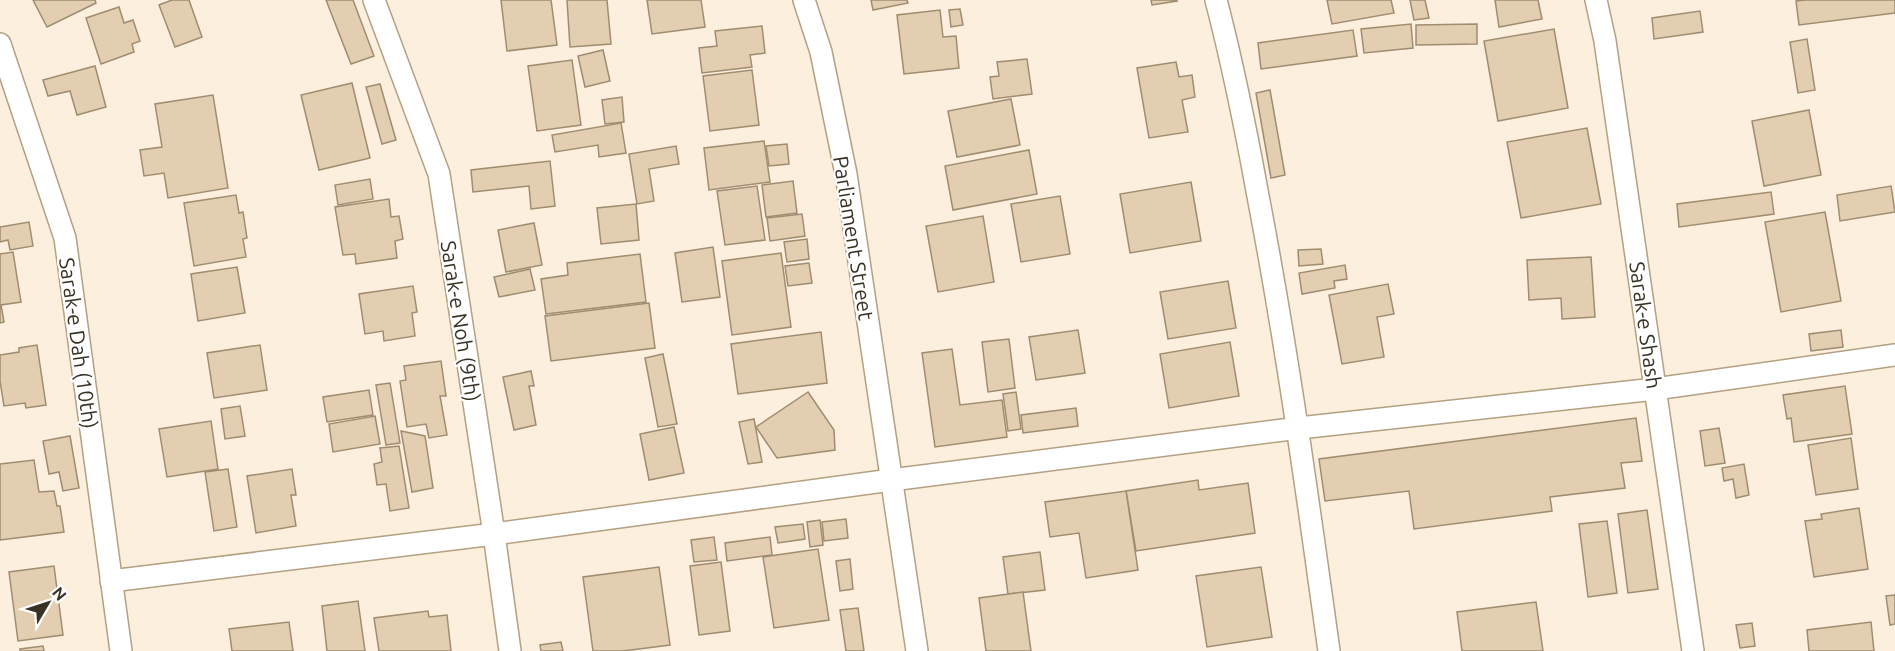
<svg xmlns="http://www.w3.org/2000/svg" width="1895" height="651" font-family="Ubuntu,sans-serif">
	<style>
		.building { fill: #e4ceb1; stroke: #a08c70; stroke-width: 1.5 }
		.lines { fill: none; stroke-linecap: round; stroke-linejoin: round }
		.minor-casing { stroke: #b4a083; stroke-width: 24 }
		.minor { stroke: #fff; stroke-width: 21 }
		.labels { text-anchor: middle; dominant-baseline: central; stroke-width: 4.5; stroke-linejoin: round; paint-order: stroke }
		.street-label { font-size: 21px; fill: #393125; stroke: #fff }
	</style>
	<rect width="100%" height="100%" fill="#fcefdd"/>
	<g class="building">
		<polygon points="33,0 95,0 96,3 47,27"/>
		<polygon points="172,0 189,0 202,37 175,47 159,5"/>
		<polygon points="326,0 353,0 374,56 351,64"/>
		<polygon points="501,0 551,0 557,45 507,51"/>
		<polygon points="567,0 607,0 611,44 570,47"/>
		<polygon points="647,0 701,0 705,27 652,34"/>
		<polygon points="871,0 907,0 908,3 873,10"/>
		<polygon points="1151,0 1177,0 1177,1 1152,5"/>
		<polygon points="1327,0 1391,0 1394,13 1332,24"/>
		<polygon points="1410,0 1425,0 1429,18 1414,20"/>
		<polygon points="1495,0 1538,0 1542,19 1499,27"/>
		<polygon points="1806,0 1895,0 1895,13 1799,25 1796,1"/>
		<polygon points="119,7 124,23 133,20 140,41 132,44 134,52 101,64 86,18"/>
		<polygon points="960,9 963,25 951,27 949,10"/>
		<polygon points="940,10 943,37 956,36 959,68 904,74 897,15"/>
		<polygon points="1700,11 1703,32 1654,39 1652,18"/>
		<polygon points="1411,24 1413,48 1364,53 1361,29"/>
		<polygon points="1477,24 1477,44 1416,45 1416,25"/>
		<polygon points="762,26 765,53 750,55 752,67 702,73 699,48 717,46 715,31"/>
		<polygon points="1554,29 1568,108 1498,121 1484,41"/>
		<polygon points="1353,30 1357,56 1261,69 1258,43"/>
		<polygon points="1807,39 1815,90 1798,93 1790,42"/>
		<polygon points="603,50 610,81 585,87 578,56"/>
		<polygon points="1027,59 1032,94 993,99 990,77 999,76 997,62"/>
		<polygon points="572,60 581,125 537,131 528,66"/>
		<polygon points="1176,62 1179,77 1192,75 1195,97 1182,100 1188,132 1149,138 1137,68"/>
		<polygon points="95,66 106,107 77,115 70,91 48,96 43,80"/>
		<polygon points="752,70 759,125 710,131 703,76"/>
		<polygon points="352,83 370,158 319,170 301,95"/>
		<polygon points="380,84 396,140 382,144 366,87"/>
		<polygon points="1270,90 1285,175 1271,178 1256,93"/>
		<polygon points="213,95 228,188 168,198 164,173 144,176 140,150 162,147 155,104"/>
		<polygon points="622,97 624,122 605,124 602,100"/>
		<polygon points="1011,99 1020,145 957,157 948,111"/>
		<polygon points="1809,110 1821,175 1764,186 1752,121"/>
		<polygon points="621,123 626,153 599,157 598,145 555,152 552,135"/>
		<polygon points="1587,128 1601,204 1521,218 1507,142"/>
		<polygon points="764,141 770,182 709,190 704,148"/>
		<polygon points="787,144 789,164 769,166 766,146"/>
		<polygon points="676,146 679,164 649,169 654,201 637,204 629,154"/>
		<polygon points="1029,150 1037,194 953,210 945,166"/>
		<polygon points="550,161 555,206 531,209 529,186 473,192 471,170"/>
		<polygon points="370,179 373,199 338,205 335,185"/>
		<polygon points="793,181 797,213 766,217 762,185"/>
		<polygon points="1191,182 1201,241 1130,253 1120,194"/>
		<polygon points="757,186 765,240 725,245 717,191"/>
		<polygon points="1891,186 1895,212 1840,221 1837,195"/>
		<polygon points="1771,192 1774,214 1679,227 1677,204"/>
		<polygon points="236,195 239,213 243,212 247,238 243,239 246,257 194,266 184,203"/>
		<polygon points="1060,196 1070,254 1021,262 1011,204"/>
		<polygon points="389,199 391,217 399,216 403,239 395,241 397,258 356,264 355,254 343,255 335,207"/>
		<polygon points="636,204 639,240 601,244 597,208"/>
		<polygon points="1825,212 1841,301 1781,312 1765,222"/>
		<polygon points="802,214 805,236 770,241 767,218"/>
		<polygon points="983,216 994,282 938,292 926,226"/>
		<polygon points="29,222 33,246 10,250 8,240 0,242 0,227"/>
		<polygon points="534,223 542,265 506,272 498,230"/>
		<polygon points="807,239 809,259 787,262 784,242"/>
		<polygon points="713,247 720,297 682,302 675,253"/>
		<polygon points="1321,249 1323,264 1299,266 1298,250"/>
		<polygon points="13,252 21,302 1,305 4,322 0,323 0,254"/>
		<polygon points="781,253 791,327 732,335 722,261"/>
		<polygon points="640,254 646,302 546,314 541,279 568,275 567,263"/>
		<polygon points="1591,257 1595,317 1562,319 1561,298 1529,300 1527,260"/>
		<polygon points="809,263 812,283 788,286 785,266"/>
		<polygon points="1345,265 1347,279 1334,281 1335,288 1302,294 1299,273"/>
		<polygon points="237,267 245,313 198,321 191,274"/>
		<polygon points="530,269 535,290 499,297 494,277"/>
		<polygon points="1228,281 1236,328 1168,339 1160,292"/>
		<polygon points="1388,284 1394,314 1377,317 1384,357 1342,364 1329,295"/>
		<polygon points="413,286 417,312 412,313 415,336 384,341 383,331 365,334 359,294"/>
		<polygon points="649,303 655,348 551,361 545,316"/>
		<polygon points="1078,330 1085,373 1036,380 1029,337"/>
		<polygon points="1841,330 1843,347 1811,351 1809,334"/>
		<polygon points="821,332 827,383 738,394 731,344"/>
		<polygon points="1009,339 1015,388 988,392 982,342"/>
		<polygon points="1230,342 1239,396 1169,408 1160,354"/>
		<polygon points="37,345 46,405 26,408 25,403 4,406 0,381 0,355 19,352 19,348"/>
		<polygon points="260,345 267,390 214,398 207,353"/>
		<polygon points="952,349 960,405 1002,400 1007,437 935,447 922,353"/>
		<polygon points="663,354 677,424 658,427 645,358"/>
		<polygon points="441,361 446,396 440,396 447,435 429,438 426,424 407,427 400,381 406,380 404,366"/>
		<polygon points="531,371 534,386 529,386 536,425 514,430 503,377"/>
		<polygon points="390,383 400,443 386,445 376,385"/>
		<polygon points="1845,386 1852,434 1794,442 1791,418 1787,419 1783,395"/>
		<polygon points="369,390 373,415 327,422 323,397"/>
		<polygon points="808,392 834,430 835,450 777,458 756,427"/>
		<polygon points="1016,392 1021,429 1008,431 1003,394"/>
		<polygon points="240,406 245,436 225,439 221,409"/>
		<polygon points="1076,408 1078,426 1023,433 1021,415"/>
		<polygon points="375,416 380,444 333,452 329,424"/>
		<polygon points="1636,418 1642,461 1621,463 1625,488 1550,497 1552,511 1414,529 1409,491 1325,501 1319,459"/>
		<polygon points="754,419 762,462 748,464 739,422"/>
		<polygon points="211,421 218,469 167,477 159,429"/>
		<polygon points="674,427 684,473 649,480 640,434"/>
		<polygon points="1719,428 1725,463 1705,466 1700,431"/>
		<polygon points="401,431 425,436 433,488 412,492"/>
		<polygon points="70,436 79,488 63,491 59,472 49,474 43,441"/>
		<polygon points="1851,438 1858,489 1816,495 1808,445"/>
		<polygon points="399,446 409,508 390,511 386,484 377,485 374,464 382,462 380,448"/>
		<polygon points="34,460 39,492 54,491 57,506 60,506 64,532 0,540 0,464"/>
		<polygon points="1744,464 1749,495 1736,498 1733,479 1724,481 1722,468"/>
		<polygon points="228,469 237,527 214,531 205,472"/>
		<polygon points="292,469 296,495 291,495 296,526 256,533 247,476"/>
		<polygon points="1198,480 1199,490 1248,483 1255,533 1136,551 1126,491"/>
		<polygon points="1126,491 1138,570 1086,578 1079,533 1050,537 1045,502"/>
		<polygon points="1859,508 1868,569 1814,577 1805,521 1822,519 1821,514"/>
		<polygon points="1647,510 1658,589 1628,593 1618,514"/>
		<polygon points="846,519 848,538 824,541 822,522"/>
		<polygon points="820,520 823,545 810,547 807,522"/>
		<polygon points="1607,521 1617,593 1588,597 1579,524"/>
		<polygon points="803,524 805,539 778,543 775,527"/>
		<polygon points="714,537 717,560 694,562 691,540"/>
		<polygon points="770,537 772,555 727,561 725,543"/>
		<polygon points="818,549 829,620 774,628 763,557"/>
		<polygon points="1040,552 1045,590 1008,594 1003,557"/>
		<polygon points="850,559 853,589 840,591 836,561"/>
		<polygon points="721,562 730,631 699,635 690,566"/>
		<polygon points="54,566 63,635 18,641 9,572"/>
		<polygon points="659,567 670,645 623,651 593,651 583,577"/>
		<polygon points="1261,567 1272,637 1207,647 1196,576"/>
		<polygon points="1023,592 1031,651 986,651 979,598"/>
		<polygon points="1895,595 1895,624 1890,625 1886,596"/>
		<polygon points="358,601 365,651 327,651 322,606"/>
		<polygon points="1536,602 1543,651 1462,651 1457,612"/>
		<polygon points="858,608 864,651 846,651 840,610"/>
		<polygon points="428,611 429,617 447,615 451,651 379,651 374,618"/>
		<polygon points="289,622 293,651 232,651 229,629"/>
		<polygon points="1871,622 1874,651 1809,651 1807,630"/>
		<polygon points="1752,623 1755,646 1740,648 1736,625"/>
		<polygon points="561,642 563,651 541,651 540,645"/>
		<polygon points="43,646 44,651 20,651 20,649"/>
	</g>
	<g class="lines">
		<g class="minor-casing">
			<g id="minor">
				<polyline points="374,0 439,174 494,534 510,651"/>
				<polyline points="804,0 821,52 846,174 917,651"/>
				<path d="M1216,0C1233,65 1246,130 1258,196C1287,347 1308,499 1329,651"/>
				<polyline points="1596,0 1605,41 1693,651"/>
				<polyline points="0,44 65,238 121,651"/>
				<polyline points="111,581 494,534 891,480 1299,428 1655,389 1895,355"/>
			</g>
		</g>
		<use href="#minor" class="minor"/>
	</g>
	<g class="labels">
		<g class="street-label">
			<text transform="translate(854 238) rotate(81)">Parliament Street</text>
			<text transform="translate(461 321) rotate(81)">Sarak-e Noh (9th)</text>
			<text transform="translate(1646 325) rotate(82)">Sarak-e Shash</text>
			<text transform="translate(79 343) rotate(82)">Sarak-e Dah (10th)</text>
		</g>
	</g>
	<g transform="translate(48 603) rotate(51)" stroke="#ffffff" stroke-width="4.5" paint-order="stroke">
	<path d="M0-4.5L10 22L0 15L-10 22Z" fill="#393125"/>
	<text y="-9" font-size="16" font-weight="bold" text-anchor="middle" fill="#393125">N</text>
	</g>
</svg>
